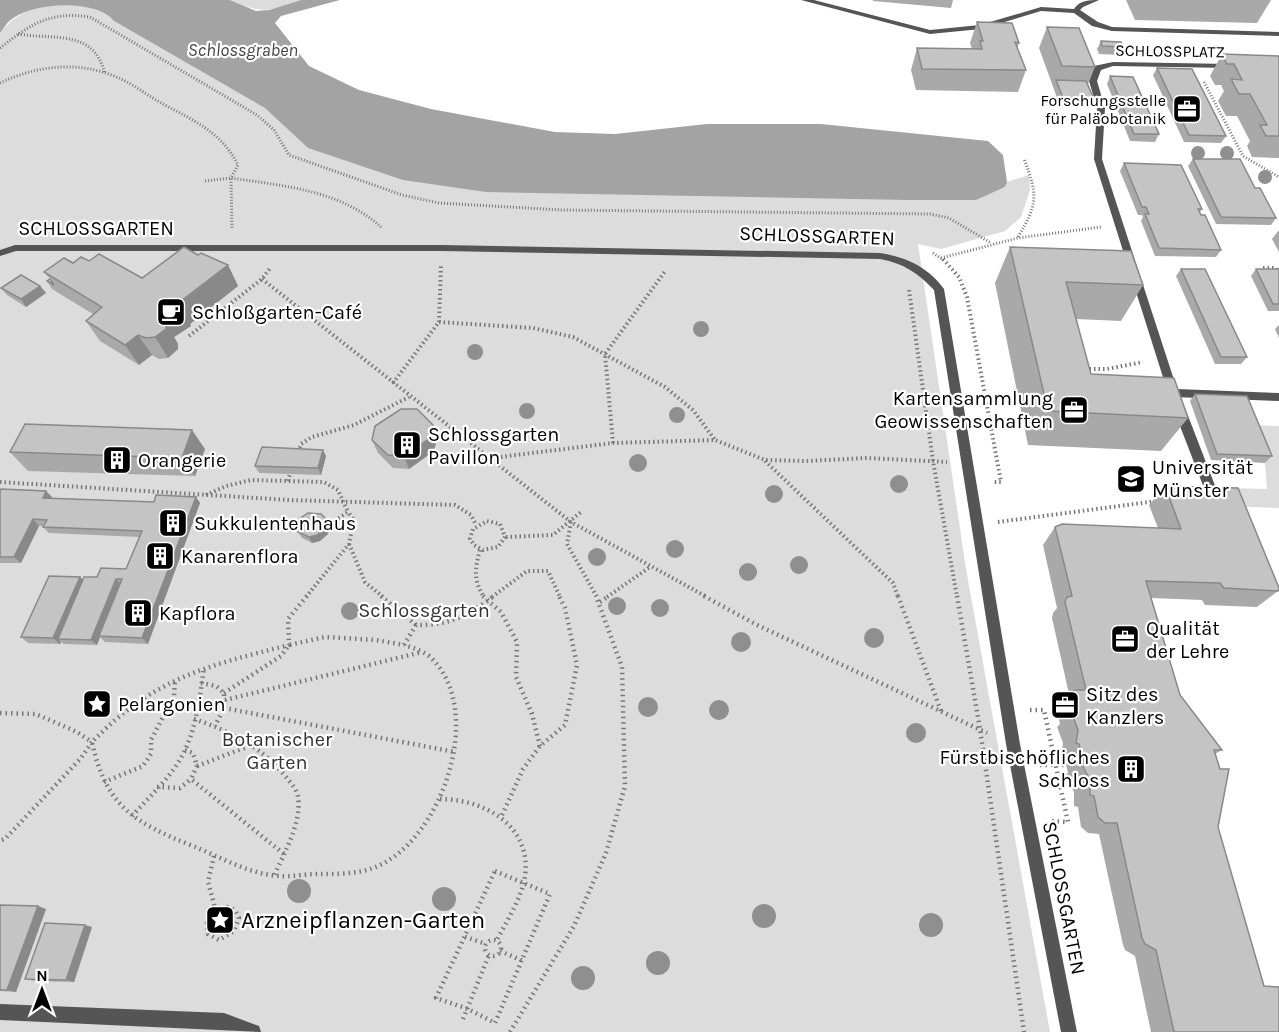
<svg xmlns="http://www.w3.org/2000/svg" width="1279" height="1032" font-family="Karla,sans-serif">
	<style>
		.green { fill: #dcdcdc }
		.water { fill: #a3a3a3 }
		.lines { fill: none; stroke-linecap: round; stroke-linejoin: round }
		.path-far2 { stroke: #777; stroke-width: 3; stroke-dasharray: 1 2; stroke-linecap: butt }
		.path-far1 { stroke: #777; stroke-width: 4; stroke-dasharray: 1.5 3; stroke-linecap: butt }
		.path { stroke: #777; stroke-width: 4.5; stroke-dasharray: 1.5 4; stroke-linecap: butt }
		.service { fill: #555; fill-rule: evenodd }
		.tree { fill: #8f8f8f }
		.wall { fill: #a9a9a9 }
		.shaded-wall { fill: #898989 }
		.building { fill: #c4c4c4; stroke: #898989; stroke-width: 1.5 }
		.labels { text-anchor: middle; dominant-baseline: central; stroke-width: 4.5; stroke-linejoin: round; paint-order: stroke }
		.far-street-label { font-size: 16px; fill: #000; stroke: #fff }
		.far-poi-label { font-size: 16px; fill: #000; stroke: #fff; text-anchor: end }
		.far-water-label { font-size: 18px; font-style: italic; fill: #444; stroke: #fff }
		.street-label { font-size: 20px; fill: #000; stroke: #fff }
		.poi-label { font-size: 20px; fill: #000; stroke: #fff; text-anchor: start }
		.park-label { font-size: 20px; fill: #333; stroke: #fff }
		.near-poi-label { font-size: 24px; fill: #000; stroke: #fff; text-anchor: start }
	</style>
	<rect width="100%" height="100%" fill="#fff"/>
	<g class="green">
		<path d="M230,0H301C266,11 265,15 230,0Z"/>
		<path d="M65,2L86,3L109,12L114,21L266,108L308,148L975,200L1005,187L1007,182L1029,175L1030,190L1021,217L1005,231L941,249L918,244L966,569L1050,1032H0V33C17,11 38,5 65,2Z"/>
		<polygon points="1250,425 1279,426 1279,508 1228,506 1221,488 1267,489 1265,463"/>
	</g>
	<path class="water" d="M0,0H230L256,11L269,10L301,0H340L281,16L275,23L309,66L359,90L431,109L555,132L615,134L707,124H821L988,141L1003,155L1007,182L1005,187L976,200H908L486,192L403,180L308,148L265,108L114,21C98,0 36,1 12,19C7,22 4,28 0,33Z"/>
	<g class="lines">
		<g class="path-far2">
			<path d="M18,34C55,40 94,29 105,74"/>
			<path d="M0,48C31,24 49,11 90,17L257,115L274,130L289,155L402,195L439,203L562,210L930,214L949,218L991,243"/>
			<polyline points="1204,82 1243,156 1279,177"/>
			<path d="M0,83C40,64 84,60 125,81C139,88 151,98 165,105C195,121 222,133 238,165L231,178C284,186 341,190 382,228"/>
			<polyline points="205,181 231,178 232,229"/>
			<path d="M1018,237C1038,204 1038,195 1024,159"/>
			<polyline points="933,253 945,261"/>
			<polyline points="941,258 1018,238 1101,227"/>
		</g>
		<g class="path-far1">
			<polyline points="943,259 959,277 967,297 1001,482 992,482"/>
			<polyline points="1263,268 1276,268 1279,273"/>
			<polyline points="262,279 571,522 707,597"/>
			<polyline points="909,290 933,461 957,597"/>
			<polyline points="439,322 441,265"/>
			<polyline points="189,336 262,279 271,267"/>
			<polyline points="1085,369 1107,369 1143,362"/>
			<polyline points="393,383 439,322 533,328 573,337 665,387 693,410 715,440"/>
			<polyline points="613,443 605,354 666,270"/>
			<polyline points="298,452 301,444 312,437 354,425 409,397"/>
			<polyline points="492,458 613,443 715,440 765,460 807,461 867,458 947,462"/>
			<polyline points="765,461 893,583 898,597"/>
			<polyline points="288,481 290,474"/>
			<polyline points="0,482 289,500 455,505 471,515 476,525"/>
			<polyline points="206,495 226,486 251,480 324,482 338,490 348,512 329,525"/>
			<polygon points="487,521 500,524 505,537 498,547 483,550 474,545 470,539 473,529"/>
			<polyline points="571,522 567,544 597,597"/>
			<polyline points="998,522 1157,501"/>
			<polyline points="506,537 553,535 581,512"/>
			<polyline points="349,544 365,582 383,597"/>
			<path d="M480,550C475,568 473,580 484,597"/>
			<polyline points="306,597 349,544 354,520 348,512"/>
			<polyline points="492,597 527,571 548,571 560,597"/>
			<polyline points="607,597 650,567"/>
		</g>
		<g class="path">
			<path d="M307,596L288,619L289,645C206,666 154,678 92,742C106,807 135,823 193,846C220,857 249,874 279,876C292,877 306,874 319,874C337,874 357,874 373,868C442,843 488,708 429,656C421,650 413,648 404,645"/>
			<polyline points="381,596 416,625"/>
			<polyline points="483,596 501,612 517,642 516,677 532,714 540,746"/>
			<polyline points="704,596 757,625 987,733"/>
			<polyline points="898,596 941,711"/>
			<polyline points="957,596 980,729 1024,1032"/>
			<polyline points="600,602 609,596"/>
			<polyline points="201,683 216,686 224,693 224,708 215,726"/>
			<path d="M224,693L281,656L289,645L325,637L376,640L404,645L416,625C448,626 469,615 494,596"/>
			<polyline points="225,700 422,652"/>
			<polyline points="224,708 455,752"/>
			<polyline points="1030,710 1044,710 1068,822 1050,821"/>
			<polyline points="0,713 36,714 77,732 92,742 81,758 5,839 0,841"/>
			<path d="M194,719C230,731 262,747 286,777C291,783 297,790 298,797C302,823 284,853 274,876"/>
			<polyline points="185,750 193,753 197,766 191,779 284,854"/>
			<polyline points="1040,765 1066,765"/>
			<polyline points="197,766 252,745"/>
			<polyline points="104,782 143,766 151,754 151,740 174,696 175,679"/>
			<polyline points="157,787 180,788 191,779"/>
			<path d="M440,799C483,799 532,825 525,876C522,898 507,920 497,940"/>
			<polyline points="502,815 523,769 540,746 565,725 577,665 565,608 559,596"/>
			<path d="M132,816C149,797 168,780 181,758C196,731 200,698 204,667"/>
			<polyline points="214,856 208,882 216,911"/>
			<polygon points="495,871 550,894 495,1023 468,1009 436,998"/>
			<polygon points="227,907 235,910 239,918 234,931 219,940 208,934 207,923 216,911"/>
			<polyline points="465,937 486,944"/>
			<circle cx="493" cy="948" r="8"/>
			<polyline points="500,951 523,961"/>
			<polyline points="463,1019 489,955"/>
			<polyline points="510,1032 574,926 606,853 625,786 622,667 596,596"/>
		</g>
		<g class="service">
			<path d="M801,0H814L930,30L980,25L1041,7L1074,9C1080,0 1089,0 1099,0L1083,7L1080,10L1098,22L1112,27L1279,32V36L1112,31L1092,26L1074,13L1041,11L981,29L930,34Z"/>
			<polygon points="1113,62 1231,64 1235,66 1231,68 1113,66 1101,70 1097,81 1105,108 1102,159 1177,389 1279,393 1279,401 1173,397 1168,393 1094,159 1097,108 1089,81 1094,66"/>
			<path d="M15,245H442L880,253C906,257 928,267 944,289L1020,744L1077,1032H1061L1006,744L934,290C918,273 903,263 880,259L442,251H16L0,256V250Z"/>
			<polygon points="1179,404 1185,408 1221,501 1219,504 1211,504 1209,501 1173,408"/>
			<polygon points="0,1004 224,1013 259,1026 261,1032 0,1020"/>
		</g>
	</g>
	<g class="tree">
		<circle cx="1198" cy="153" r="7"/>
		<circle cx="1227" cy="153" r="7"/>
		<circle cx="1265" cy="177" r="7"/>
		<circle cx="701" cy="329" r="8"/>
		<circle cx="475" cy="352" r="8"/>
		<circle cx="527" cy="411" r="8"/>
		<circle cx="677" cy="415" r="8"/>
		<circle cx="638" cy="463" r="9"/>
		<circle cx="899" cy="484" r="9"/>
		<circle cx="774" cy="494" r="9"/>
		<circle cx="675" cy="549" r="9"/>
		<circle cx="597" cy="557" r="9"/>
		<circle cx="799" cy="565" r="9"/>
		<circle cx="748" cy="572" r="9"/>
		<circle cx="617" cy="606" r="9"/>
		<circle cx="660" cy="608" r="9"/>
		<circle cx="350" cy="611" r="9"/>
		<circle cx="874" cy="638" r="10"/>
		<circle cx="741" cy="642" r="10"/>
		<circle cx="648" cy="707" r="10"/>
		<circle cx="719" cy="710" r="10"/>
		<circle cx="916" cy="733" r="10"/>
		<circle cx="299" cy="891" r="12"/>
		<circle cx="444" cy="899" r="12"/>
		<circle cx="764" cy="916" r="12"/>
		<circle cx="931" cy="925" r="12"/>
		<circle cx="658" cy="963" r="12"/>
		<circle cx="583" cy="978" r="12"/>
	</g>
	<g class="wall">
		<polygon points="873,0 953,0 951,8 873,1"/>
		<polygon points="1126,0 1271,0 1257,23 1135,20"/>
		<polygon points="977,22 1019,43 1017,49 1026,70 1018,92 916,90 911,70 917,48 972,49 970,43"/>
		<polygon points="1047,27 1095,67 1088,84 1094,99 1090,106 1060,106 1039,48"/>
		<polygon points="1101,41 1123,47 1120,55 1099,54 1097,49"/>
		<polygon points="1222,54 1279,56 1279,158 1252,157 1247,146 1250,141 1237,116 1226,116 1218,101 1224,91 1221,85 1215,85 1210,76"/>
		<polygon points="1157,68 1226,136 1221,143 1184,142 1153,75"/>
		<polygon points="1110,76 1159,134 1155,142 1130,141 1107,84"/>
		<polygon points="1193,159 1255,188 1276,218 1271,225 1216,224 1188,166"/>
		<polygon points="1124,163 1202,209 1200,212 1221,250 1216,257 1155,256 1141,221 1143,217 1142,215 1138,215 1120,171"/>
		<polygon points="1279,230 1279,252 1272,239"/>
		<polygon points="1010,247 1143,285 1121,321 1076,319 1091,374 1188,418 1161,451 1028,445 995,283"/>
		<polygon points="198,255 228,265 238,286 190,324 191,326 174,337 178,344 178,349 168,358 159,359 152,355 139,365 100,341 86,321 93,314 52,289 47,281 50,279 44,272 73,263 89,261 142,278"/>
		<polygon points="1181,269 1247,357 1241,364 1215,364 1176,276"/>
		<polygon points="1256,269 1279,269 1279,311 1268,311 1251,276"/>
		<polygon points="40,286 46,293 26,307 7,295 1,288"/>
		<polygon points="1279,325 1279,338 1275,329"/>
		<polygon points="1195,394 1272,456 1265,463 1211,460 1190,401"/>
		<polygon points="437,438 434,451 409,469 393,468 378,453 372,440"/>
		<polygon points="205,449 195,476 28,471 10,452"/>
		<polygon points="326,456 321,475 259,473 255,466"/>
		<polygon points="1165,486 1278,591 1257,607 1205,605 1202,600 1151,598 1180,695 1222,750 1215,754 1218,827 1264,986 1279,1032 1151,1032 1135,956 1125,950 1123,945 1099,834 1088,833 1081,827 1078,807 1074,806 1074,792 1065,775 1068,773 1064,756 1061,755 1063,743 1057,727 1060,724 1056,706 1069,694 1052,618 1053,613 1057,608 1043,545 1055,527 1158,528 1149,505"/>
		<polygon points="0,492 52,497 52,498 154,502 196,497 200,503 148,644 105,642 100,637 97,645 64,644 61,642 60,644 28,643 21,637 80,577 83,580 97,577 126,569 140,537 49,533 43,527 44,526 39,526 21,563 0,563"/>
		<polygon points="329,525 328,534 320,541 312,543 302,538 298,532"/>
		<polygon points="0,905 46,909 16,992 0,991"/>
		<polygon points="92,927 74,982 34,981 25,979"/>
	</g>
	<g class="shaded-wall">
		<polygon points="228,265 238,286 190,324 191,326 174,337 178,344 178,349 168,358 155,337 159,319"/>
		<polygon points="40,286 46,293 26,307 21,299"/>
		<polygon points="138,335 152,355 139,365 125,345"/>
		<polygon points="433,425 437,438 434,451 409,469 404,456"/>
		<polygon points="192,430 205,449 195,476 182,458"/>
		<polygon points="323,450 326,456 321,475 318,468"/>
		<polygon points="46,491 52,497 49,504 43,498"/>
		<polygon points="196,497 200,503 148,644 142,638"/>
		<polygon points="33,519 39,526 21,563 14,557"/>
		<polygon points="326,519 329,525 328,534 320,541 312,543 309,537"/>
		<polygon points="80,577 86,583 58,639 61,642 60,644 53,638"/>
		<polygon points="116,579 122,585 99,636 100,637 97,645 91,640"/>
		<polygon points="38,906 46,909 16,992 7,990"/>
		<polygon points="85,925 92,927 74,982 66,980"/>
	</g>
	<g class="building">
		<polygon points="977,22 1012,23 1019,43 1015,42 1026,70 922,69 917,48 982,49 980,41 983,41"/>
		<polygon points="1047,27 1079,28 1095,67 1062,66"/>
		<polygon points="1101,41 1121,42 1123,47 1102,46"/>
		<polygon points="1222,54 1279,56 1279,136 1266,136 1260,125 1267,125 1250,94 1239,94 1231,79 1242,80 1234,64 1227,64"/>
		<polygon points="1157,68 1192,69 1226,136 1189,135"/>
		<polygon points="1110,76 1133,77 1159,134 1134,134"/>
		<polygon points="1056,80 1086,81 1094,99 1063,98"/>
		<polygon points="1193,159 1240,159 1255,188 1260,188 1276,218 1221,217"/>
		<polygon points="1124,163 1181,165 1202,209 1198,209 1201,215 1205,215 1221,250 1159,248 1145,214 1149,214 1146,207 1142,207"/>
		<polygon points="184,247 198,255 201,253 228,265 177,304 179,305 159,319 166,324 166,329 155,337 146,338 138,335 125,345 86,321 102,307 44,272 64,258 73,263 81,257 89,261 99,254 142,278"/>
		<polygon points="1010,247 1131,251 1143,285 1066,282 1091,374 1174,378 1188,418 1048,411"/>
		<polygon points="1181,269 1205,269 1247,357 1221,357"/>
		<polygon points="1256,269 1279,269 1279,304 1273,304"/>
		<polygon points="21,275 40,286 21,299 1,288"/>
		<polygon points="50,279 54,285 47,281"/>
		<polygon points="1195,394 1247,396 1272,456 1217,454"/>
		<polygon points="401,409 417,409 433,425 430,438 404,456 388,455 372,440 375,426"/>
		<polygon points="25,424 192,430 182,458 10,452"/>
		<polygon points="262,447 323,450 318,468 255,466"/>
		<polygon points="1165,486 1238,488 1279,588 1278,591 1224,588 1220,583 1146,581 1180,695 1222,750 1214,750 1220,769 1229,769 1218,827 1264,986 1279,987 1279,1032 1174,1032 1156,950 1145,944 1142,938 1117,823 1105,823 1098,817 1094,796 1090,795 1090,780 1081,763 1084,763 1079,744 1076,743 1078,730 1072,714 1075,713 1071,692 1076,690 1086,690 1065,602 1067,597 1072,596 1055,527 1062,524 1181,529"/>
		<polygon points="1,489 46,491 43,498 154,502 156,495 196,497 142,638 99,636 122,579 116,579 91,640 58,639 84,577 97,577 101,568 126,569 142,531 43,527 47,520 33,519 14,557 0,557 0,492"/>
		<polygon points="308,513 321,514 326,519 325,528 317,535 309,537 298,532 297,525 299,519"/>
		<polygon points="49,576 80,577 53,638 21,637"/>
		<polygon points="0,905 38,906 7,990 0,990"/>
		<polygon points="45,923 85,925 66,980 25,979"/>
	</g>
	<defs>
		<g id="office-square" transform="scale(1.5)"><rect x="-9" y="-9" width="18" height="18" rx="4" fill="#000" stroke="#fff"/><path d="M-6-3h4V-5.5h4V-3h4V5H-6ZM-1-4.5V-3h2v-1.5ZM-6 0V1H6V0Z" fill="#fff"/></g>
		<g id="cafe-square" transform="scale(1.5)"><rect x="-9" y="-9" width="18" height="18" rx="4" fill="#000" stroke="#fff"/><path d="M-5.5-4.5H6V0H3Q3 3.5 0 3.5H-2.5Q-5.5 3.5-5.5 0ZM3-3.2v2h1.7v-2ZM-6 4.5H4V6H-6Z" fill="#fff"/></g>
		<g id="building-square" transform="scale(1.5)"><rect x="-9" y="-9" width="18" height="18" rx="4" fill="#000" stroke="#fff"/><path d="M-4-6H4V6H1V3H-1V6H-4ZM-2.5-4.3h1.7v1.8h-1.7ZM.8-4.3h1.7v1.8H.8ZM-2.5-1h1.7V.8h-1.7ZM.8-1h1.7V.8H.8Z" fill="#fff"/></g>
		<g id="university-square" transform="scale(1.5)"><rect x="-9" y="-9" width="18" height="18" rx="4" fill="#000" stroke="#fff"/><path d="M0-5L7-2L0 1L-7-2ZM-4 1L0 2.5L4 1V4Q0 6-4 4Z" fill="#fff"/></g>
		<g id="sight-square" transform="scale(1.5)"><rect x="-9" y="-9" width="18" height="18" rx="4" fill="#000" stroke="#fff"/><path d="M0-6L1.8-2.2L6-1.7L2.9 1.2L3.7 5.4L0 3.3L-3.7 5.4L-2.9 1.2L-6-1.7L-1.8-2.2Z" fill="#fff"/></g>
	</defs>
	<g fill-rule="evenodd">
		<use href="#office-square" x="1187" y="109"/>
		<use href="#cafe-square" x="171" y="312"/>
		<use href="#office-square" x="1074" y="410"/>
		<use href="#building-square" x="407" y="445"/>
		<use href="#building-square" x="117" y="460"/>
		<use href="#university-square" x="1131" y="479"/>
		<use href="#building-square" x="173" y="523"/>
		<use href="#building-square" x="160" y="556"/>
		<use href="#building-square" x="138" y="613"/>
		<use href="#office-square" x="1125" y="639"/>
		<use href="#sight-square" x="97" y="704"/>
		<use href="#office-square" x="1065" y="705"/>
		<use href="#building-square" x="1131" y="769"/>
		<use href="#sight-square" x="220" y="920"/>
	</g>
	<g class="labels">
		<g class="far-street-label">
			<text transform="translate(1170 51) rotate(1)">SCHLOSSPLATZ</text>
		</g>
		<g class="far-poi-label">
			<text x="1166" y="100">Forschungsstelle<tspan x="1166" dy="18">für Paläobotanik</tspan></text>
		</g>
		<g class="far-water-label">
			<text x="243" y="50">Schlossgraben</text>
		</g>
		<g class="street-label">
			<text x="96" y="228">SCHLOSSGARTEN</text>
			<text transform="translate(817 236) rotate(2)">SCHLOSSGARTEN</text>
			<text transform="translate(1064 898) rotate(79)">SCHLOSSGARTEN</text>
		</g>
		<g class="poi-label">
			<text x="192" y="312">Schloßgarten-Café</text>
			<text x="1053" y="398" text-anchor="end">Kartensammlung<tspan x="1053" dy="23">Geowissenschaften</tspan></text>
			<text x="428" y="434">Schlossgarten<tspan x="428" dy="23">Pavillon</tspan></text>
			<text x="138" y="460">Orangerie</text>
			<text x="1152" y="467">Universität<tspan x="1152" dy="23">Münster</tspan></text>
			<text x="194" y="523">Sukkulentenhaus</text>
			<text x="181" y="556">Kanarenflora</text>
			<text x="159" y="613">Kapflora</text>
			<text x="1146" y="628">Qualität<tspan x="1146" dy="23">der Lehre</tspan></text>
			<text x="1086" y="694">Sitz des<tspan x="1086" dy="23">Kanzlers</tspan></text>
			<text x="118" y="704">Pelargonien</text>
			<text x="1110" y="757" text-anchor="end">Fürstbischöfliches<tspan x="1110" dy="23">Schloss</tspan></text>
		</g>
		<g class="park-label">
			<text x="424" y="610">Schlossgarten</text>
			<text x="277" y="739">Botanischer<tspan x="277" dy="23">Garten</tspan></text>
		</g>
		<g class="near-poi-label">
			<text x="241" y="920">Arzneipflanzen-Garten</text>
		</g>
	</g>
	<g transform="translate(42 990)" stroke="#ffffff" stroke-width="4.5" paint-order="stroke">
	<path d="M0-4.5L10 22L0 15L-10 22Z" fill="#000000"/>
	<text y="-9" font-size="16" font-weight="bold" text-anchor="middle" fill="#000000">N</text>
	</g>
</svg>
